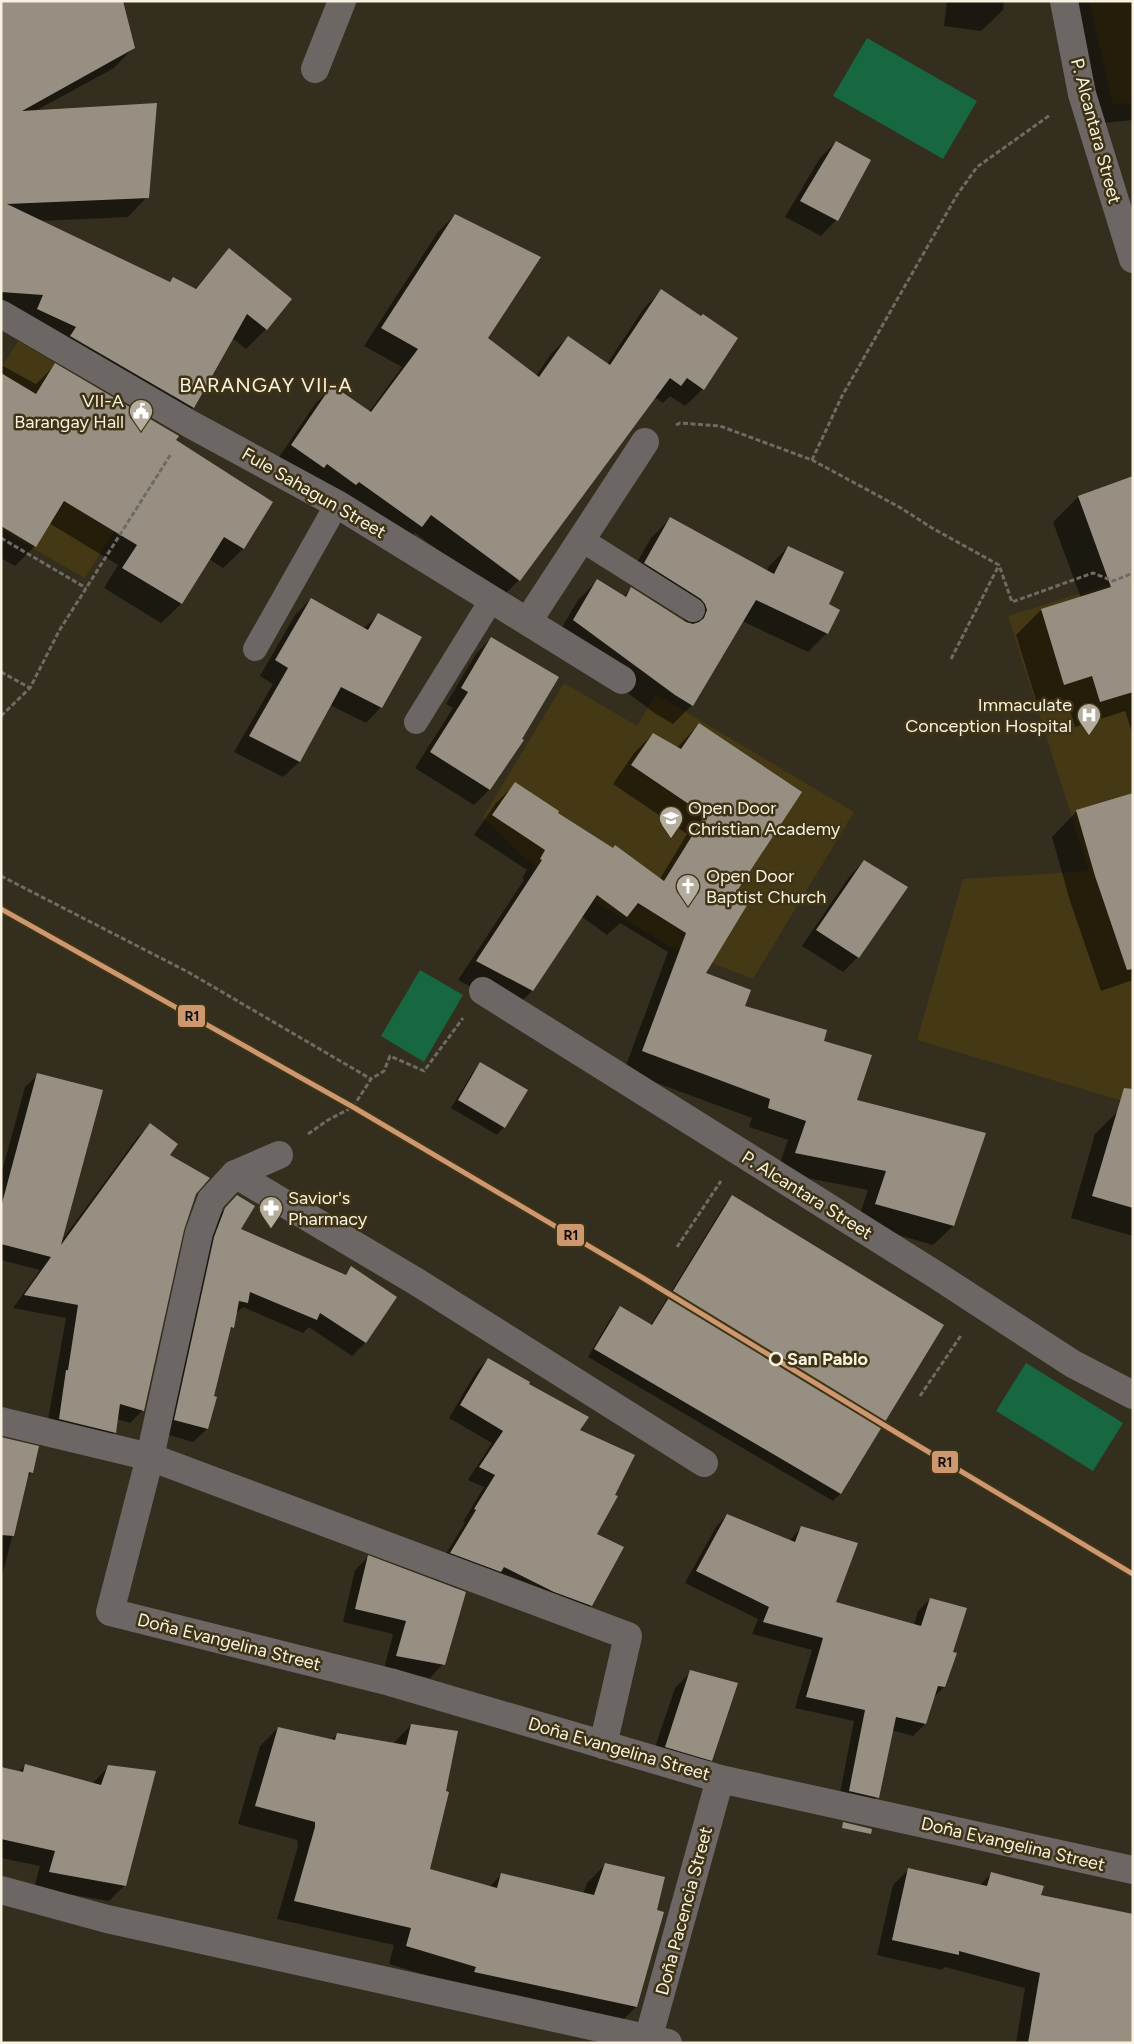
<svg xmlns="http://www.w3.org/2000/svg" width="1134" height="2044" font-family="Figtree,sans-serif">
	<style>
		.built { fill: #453814 }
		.green { fill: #176741 }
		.shadow { fill: #0007 }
		.building { fill: #988f83 }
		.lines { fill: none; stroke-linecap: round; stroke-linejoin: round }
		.path { stroke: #6f6a64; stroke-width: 3; stroke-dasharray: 5 2.5; stroke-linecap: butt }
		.service { stroke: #6c6764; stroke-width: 24 }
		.minor { stroke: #6c6764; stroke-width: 28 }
		.rail-casing { stroke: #6c675f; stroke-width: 5.5 }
		.rail { stroke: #3e3314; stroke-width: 4; stroke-dasharray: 11; stroke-linecap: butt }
		.rail-1-casing { stroke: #3e3314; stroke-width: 9 }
		.rail-1 { stroke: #cd976f; stroke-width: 5 }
		.stop-dot { fill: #3e3314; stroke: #f9f2e1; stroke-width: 2.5 }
		.labels { text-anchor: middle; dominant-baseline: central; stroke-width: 5; stroke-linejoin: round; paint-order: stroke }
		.street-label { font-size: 18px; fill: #f9f2e1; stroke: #3e3314 }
		.poi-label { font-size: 18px; fill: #f9f2e1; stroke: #3e3314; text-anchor: start }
		.stop-label { font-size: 18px; font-weight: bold; fill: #f9f2e1; stroke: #3e3314; text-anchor: start }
		.quarter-label { font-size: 20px; letter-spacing: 1px; fill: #f9f2e1; stroke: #3e3314 }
		.line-badge { stroke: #3e3314; stroke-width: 2 }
		.pale-badge-label { font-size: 14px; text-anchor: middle; font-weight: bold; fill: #111 }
	</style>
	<rect width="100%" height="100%" fill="#342e1e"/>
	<g class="built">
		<polygon points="1089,1 1133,1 1133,103 1113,104"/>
		<polygon points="18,341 125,404 158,460 85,578 1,530 1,368"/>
		<polygon points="1133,577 1133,1104 917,1040 963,879 1089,871 1008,616"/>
		<polygon points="564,683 637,726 656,694 854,812 753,979 671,947 527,861 483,817"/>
	</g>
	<g class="green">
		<polygon points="867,38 977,101 943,159 833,96"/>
		<polygon points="420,970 463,995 424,1062 381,1036"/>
		<polygon points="1026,1363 1123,1423 1093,1471 996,1411"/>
	</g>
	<g class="shadow">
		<polygon points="1,1 133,48 114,68 35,111 147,197 128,217 40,221 169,282 173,278 194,290 229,250 290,299 266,329 246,349 232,338 193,408 174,427 1,321"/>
		<polygon points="947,1 1004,1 1003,10 981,31 944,26"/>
		<polygon points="1078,1 1133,1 1133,120 1092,124"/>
		<polygon points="836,142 869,160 836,220 821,236 785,217 820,158"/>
		<polygon points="455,215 486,338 536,376 551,354 568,337 607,364 644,308 661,291 703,389 685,406 670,396 663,403 654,397 519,580 502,597 415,533 404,544 275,463 315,404 332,387 369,412 402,367 364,346 438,232"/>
		<polygon points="1,365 36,384 55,365 272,502 243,549 223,568 209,559 181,604 161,623 104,588 118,565 49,523 35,546 15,566 1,558"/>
		<polygon points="1133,477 1133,735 1125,711 1075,727 1067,701 1039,710 1016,635 1041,610 1081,598 1053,522 1078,497"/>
		<polygon points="670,519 767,571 769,566 788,547 827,604 827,633 808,652 742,621 692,705 673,724 656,714 555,639 578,600 597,581 623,597 631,589 687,623 682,617 626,582 651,538"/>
		<polygon points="311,599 363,629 378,615 381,707 366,723 330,705 299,762 283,777 234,752 273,684 260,676 295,615"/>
		<polygon points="491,638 522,740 489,790 474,805 415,768 453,708 446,704 476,654"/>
		<polygon points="699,724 733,894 704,974 743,1007 822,1042 856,1101 985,1134 953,1226 933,1245 857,1223 868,1190 777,1172 788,1140 749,1127 752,1118 624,1071 668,952 620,923 607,935 581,916 532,991 513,1010 458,980 524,880 522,878 527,870 474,835 496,803 515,784 556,813 660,879 687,834 613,784 634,753 653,734 677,748"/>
		<polygon points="1133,794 1133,980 1101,991 1070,901 1052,837 1077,811"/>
		<polygon points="864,861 858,957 843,972 802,946 849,877"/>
		<polygon points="480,1064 504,1127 497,1135 451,1108 473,1072"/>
		<polygon points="38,1075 60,1243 137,1138 150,1125 195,1194 183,1229 143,1410 130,1423 117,1419 115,1432 102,1445 46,1431 66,1318 13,1308 40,1270 1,1260 1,1175 25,1087"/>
		<polygon points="1117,1112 1133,1116 1133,1236 1071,1218 1095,1134"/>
		<polygon points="237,1196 239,1230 344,1276 352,1268 395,1297 365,1343 352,1356 309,1327 303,1333 243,1307 235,1314 233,1327 228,1332 212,1397 215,1398 207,1429 193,1442 162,1433 212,1223"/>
		<polygon points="733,1196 840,1494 833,1501 588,1357 612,1316 620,1308 650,1326 725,1204"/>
		<polygon points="488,1359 527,1384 578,1430 596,1534 591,1605 579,1617 439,1565 465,1523 463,1522 484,1487 468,1480 492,1443 449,1418 476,1372"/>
		<polygon points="1,1438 32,1472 27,1477 1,1581"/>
		<polygon points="727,1515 789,1541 801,1528 834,1603 914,1625 918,1611 930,1599 952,1653 944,1687 934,1697 925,1724 913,1736 891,1730 877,1797 866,1809 838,1803 854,1721 795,1708 812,1650 752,1634 758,1619 685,1583 716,1527"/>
		<polygon points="368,1557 443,1664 430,1678 384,1669 393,1634 343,1622 355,1570"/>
		<polygon points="691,1672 711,1760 696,1776 650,1762 675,1688"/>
		<polygon points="411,1725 428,1870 489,1887 502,1874 583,1894 587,1883 605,1865 636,2007 618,2025 459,1985 389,1964 394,1945 277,1919 298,1846 297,1840 238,1824 260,1746 278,1728 330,1741 337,1734 393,1744"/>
		<polygon points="26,1765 92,1784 109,1766 125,1885 109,1901 34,1888 40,1866 1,1858 1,1768 18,1772"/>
		<polygon points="908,1870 980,1885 991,1874 1040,1896 1133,2043 1016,2043 1025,1988 945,1967 942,1970 877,1955 893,1885"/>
	</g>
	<g class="building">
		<polygon points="1,1 123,1 135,48 22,111 157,103 149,198 7,204 170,282 173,277 196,289 229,248 292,299 267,330 247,314 194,408 70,336 76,327 37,309 43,295 1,292"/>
		<polygon points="836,141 871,160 838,221 800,201"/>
		<polygon points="455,214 541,257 488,338 539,377 568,336 610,365 661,289 701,316 703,314 738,338 704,390 687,378 681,386 670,378 520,581 431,515 422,527 359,482 356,485 327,464 324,468 291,445 332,385 371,412 418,349 381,328"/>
		<polygon points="55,363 179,436 176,440 273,502 244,549 224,537 182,604 122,568 137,545 64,501 36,547 1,526 1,373 36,394"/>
		<polygon points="1133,476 1133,692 1100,702 1092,676 1064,685 1041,609 1111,587 1078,496"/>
		<polygon points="670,517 774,574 788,546 844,572 829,604 840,610 828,634 756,600 693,706 675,695 573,620 597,579 626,597 631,587 686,622 693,624 699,622 704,618 707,610 705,604 701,599 644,563"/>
		<polygon points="311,598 368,630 378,613 422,637 382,708 341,687 300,762 249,736 288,668 275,660"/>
		<polygon points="491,637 559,677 522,739 524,740 490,790 430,752 468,692 461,688"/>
		<polygon points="699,723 802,792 735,894 749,902 706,973 751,990 745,1006 827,1030 824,1041 872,1055 857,1100 986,1133 954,1226 875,1204 886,1171 795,1153 806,1121 768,1108 770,1099 642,1051 686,933 638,903 627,917 597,895 533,991 476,961 542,860 540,859 545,850 492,815 515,782 559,811 558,813 613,848 615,845 664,881 705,815 631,765 653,733 681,749"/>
		<polygon points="1133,793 1133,969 1127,970 1095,876 1076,810"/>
		<polygon points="864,860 908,887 859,958 816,930"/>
		<polygon points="480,1062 528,1090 505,1128 458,1100"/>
		<polygon points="37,1073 103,1090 61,1245 150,1123 178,1144 170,1155 210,1178 196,1194 184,1230 144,1411 120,1404 116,1433 59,1419 66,1370 68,1370 78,1305 24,1295 51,1257 1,1244 1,1207"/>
		<polygon points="1124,1088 1133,1089 1133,1208 1092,1196"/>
		<polygon points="237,1195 255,1206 241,1229 346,1275 351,1266 397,1297 366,1343 320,1313 317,1320 250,1292 248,1303 239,1301 234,1328 231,1327 214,1396 217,1397 208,1429 174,1420 214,1237 225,1208"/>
		<polygon points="732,1195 944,1325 841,1494 594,1349 620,1306 652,1325"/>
		<polygon points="488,1358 530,1382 529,1384 589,1417 580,1430 635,1455 615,1495 618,1496 597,1534 624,1547 592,1606 554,1592 504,1567 501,1572 450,1553 476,1510 474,1509 495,1475 479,1467 503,1431 460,1405"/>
		<polygon points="1,1437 39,1446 33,1473 29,1472 14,1536 1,1535"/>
		<polygon points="727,1514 795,1542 801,1526 858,1543 836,1602 921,1626 930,1598 967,1608 953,1652 957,1653 945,1687 938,1686 926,1724 896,1717 879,1798 849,1791 865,1710 806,1697 823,1638 763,1622 769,1607 696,1571"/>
		<polygon points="368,1555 466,1592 445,1665 396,1656 406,1621 355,1609"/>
		<polygon points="690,1670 738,1683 712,1761 665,1747"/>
		<polygon points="411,1724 458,1731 446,1791 449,1792 430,1869 497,1888 501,1873 594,1895 605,1863 665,1877 657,1910 664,1912 637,2007 474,1972 476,1967 406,1946 411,1928 294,1901 315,1827 315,1822 255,1806 278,1727 335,1740 337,1733 406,1745"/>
		<polygon points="25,1764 101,1785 108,1765 156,1771 126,1886 49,1872 55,1851 1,1839 1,1767 23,1772"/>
		<polygon points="843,1822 872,1829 871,1834 842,1828"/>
		<polygon points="908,1868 987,1886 991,1872 1044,1886 1041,1895 1133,1914 1133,2043 1028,2043 1040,1973 959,1951 959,1955 892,1940"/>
	</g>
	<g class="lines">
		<g class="path">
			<polyline points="676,425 680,423 720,426 812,460 901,508 932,528 999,565 1012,602 1093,573 1113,581 1133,573"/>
			<polyline points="812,460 842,396 957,195 977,167 1050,115"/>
			<polyline points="1,538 86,588"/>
			<polyline points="951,659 999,565"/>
			<polyline points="1,672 30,688"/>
			<polyline points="1,716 30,688 59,631 171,454"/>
			<polyline points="1,876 188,972 371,1079"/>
			<polyline points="308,1134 328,1120 353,1107 371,1079 384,1071 390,1056 424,1071 463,1018"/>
			<polyline points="677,1247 721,1181"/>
			<polyline points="920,1396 962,1334"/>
		</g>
		<g class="service">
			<polyline points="582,540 693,610"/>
			<polyline points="255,649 337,504"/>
			<polyline points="416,722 492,599"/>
		</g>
		<g class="minor">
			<polyline points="1064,1 1082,94 1133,259"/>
			<polyline points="315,69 342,1"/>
			<polyline points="1,314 190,424 337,504 622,680"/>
			<polyline points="528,621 645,442"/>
			<polyline points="483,991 933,1273 1073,1364 1133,1395"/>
			<polyline points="279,1155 235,1174 211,1200 199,1233 150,1457 110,1612 390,1682 720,1779 1133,1870"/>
			<polyline points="235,1174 417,1282 704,1463"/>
			<polyline points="1,1421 150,1457 628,1636 603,1745"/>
			<polyline points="1,1890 107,1919 668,2043"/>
			<polyline points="647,2043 720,1779"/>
		</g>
		<g class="rail-casing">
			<polyline id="rail" points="1,909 30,925"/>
		</g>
		<use href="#rail" class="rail"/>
		<g class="rail-1-casing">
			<polyline id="rail-1" points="1,909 353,1107 643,1278 897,1433 1133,1574"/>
		</g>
		<use href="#rail-1" class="rail-1"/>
	</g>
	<defs>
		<g id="civic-pin" transform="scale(1.25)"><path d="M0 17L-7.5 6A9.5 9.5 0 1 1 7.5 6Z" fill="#b4ad9d" stroke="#3e3314"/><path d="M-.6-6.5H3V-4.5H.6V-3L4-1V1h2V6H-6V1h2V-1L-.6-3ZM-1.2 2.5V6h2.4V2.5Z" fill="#fff"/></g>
		<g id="hospital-pin" transform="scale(1.25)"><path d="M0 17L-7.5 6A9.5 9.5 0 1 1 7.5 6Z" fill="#b4ad9d" stroke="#3e3314"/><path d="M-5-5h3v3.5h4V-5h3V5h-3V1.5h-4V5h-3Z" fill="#fff"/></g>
		<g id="school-pin" transform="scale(1.25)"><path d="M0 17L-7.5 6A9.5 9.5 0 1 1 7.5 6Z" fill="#b4ad9d" stroke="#3e3314"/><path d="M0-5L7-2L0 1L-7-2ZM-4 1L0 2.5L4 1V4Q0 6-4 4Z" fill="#fff"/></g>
		<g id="church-pin" transform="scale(1.25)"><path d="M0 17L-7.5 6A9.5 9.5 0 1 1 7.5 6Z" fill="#b4ad9d" stroke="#3e3314"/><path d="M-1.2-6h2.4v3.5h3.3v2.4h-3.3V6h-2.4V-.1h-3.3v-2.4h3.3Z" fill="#fff"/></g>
		<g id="pharmacy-pin" transform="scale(1.25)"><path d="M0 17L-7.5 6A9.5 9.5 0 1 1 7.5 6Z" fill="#b4ad9d" stroke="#3e3314"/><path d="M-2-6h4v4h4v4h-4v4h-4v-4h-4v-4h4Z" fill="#fff"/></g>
	</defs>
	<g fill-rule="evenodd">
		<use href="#civic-pin" x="141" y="411"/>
		<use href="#hospital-pin" x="1089" y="715"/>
		<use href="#school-pin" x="671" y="818"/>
		<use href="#church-pin" x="688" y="886"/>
		<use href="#pharmacy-pin" x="271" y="1208"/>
	</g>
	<circle class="stop-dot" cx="776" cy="1359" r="6"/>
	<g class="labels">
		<g class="street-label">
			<text transform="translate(1096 131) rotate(75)">P. Alcantara Street</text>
			<text transform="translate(314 493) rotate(30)">Fule Sahagun Street</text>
			<text transform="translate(807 1195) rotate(32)">P. Alcantara Street</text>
			<text transform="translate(229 1642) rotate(14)">Doña Evangelina Street</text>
			<text transform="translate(619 1749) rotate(16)">Doña Evangelina Street</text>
			<text transform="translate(1013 1844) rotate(13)">Doña Evangelina Street</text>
			<text transform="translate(684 1911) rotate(-75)">Doña Pacencia Street</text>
		</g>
		<g class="poi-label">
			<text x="124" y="401" text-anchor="end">VII-A<tspan x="124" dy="21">Barangay Hall</tspan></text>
			<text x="1072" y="705" text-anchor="end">Immaculate<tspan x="1072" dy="21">Conception Hospital</tspan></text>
			<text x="688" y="808">Open Door<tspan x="688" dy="21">Christian Academy</tspan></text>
			<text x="706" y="876">Open Door<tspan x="706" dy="21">Baptist Church</tspan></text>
			<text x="288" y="1198">Savior's<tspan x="288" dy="21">Pharmacy</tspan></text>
		</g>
		<g class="stop-label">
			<text x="787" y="1359">San Pablo</text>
		</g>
		<g class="quarter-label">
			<text x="266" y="385">BARANGAY VII-A</text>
		</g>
	</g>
	<g class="line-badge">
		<rect x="177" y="1004" width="29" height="24" rx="5" fill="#cd976f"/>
		<rect x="556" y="1223" width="29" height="24" rx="5" fill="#cd976f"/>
		<rect x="931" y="1450" width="28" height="24" rx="5" fill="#cd976f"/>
	</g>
	<g class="pale-badge-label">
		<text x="192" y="1021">R1</text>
		<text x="571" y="1240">R1</text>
		<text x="945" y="1467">R1</text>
	</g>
	<rect width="1134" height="2044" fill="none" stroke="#f9f2e1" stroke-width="5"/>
</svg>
